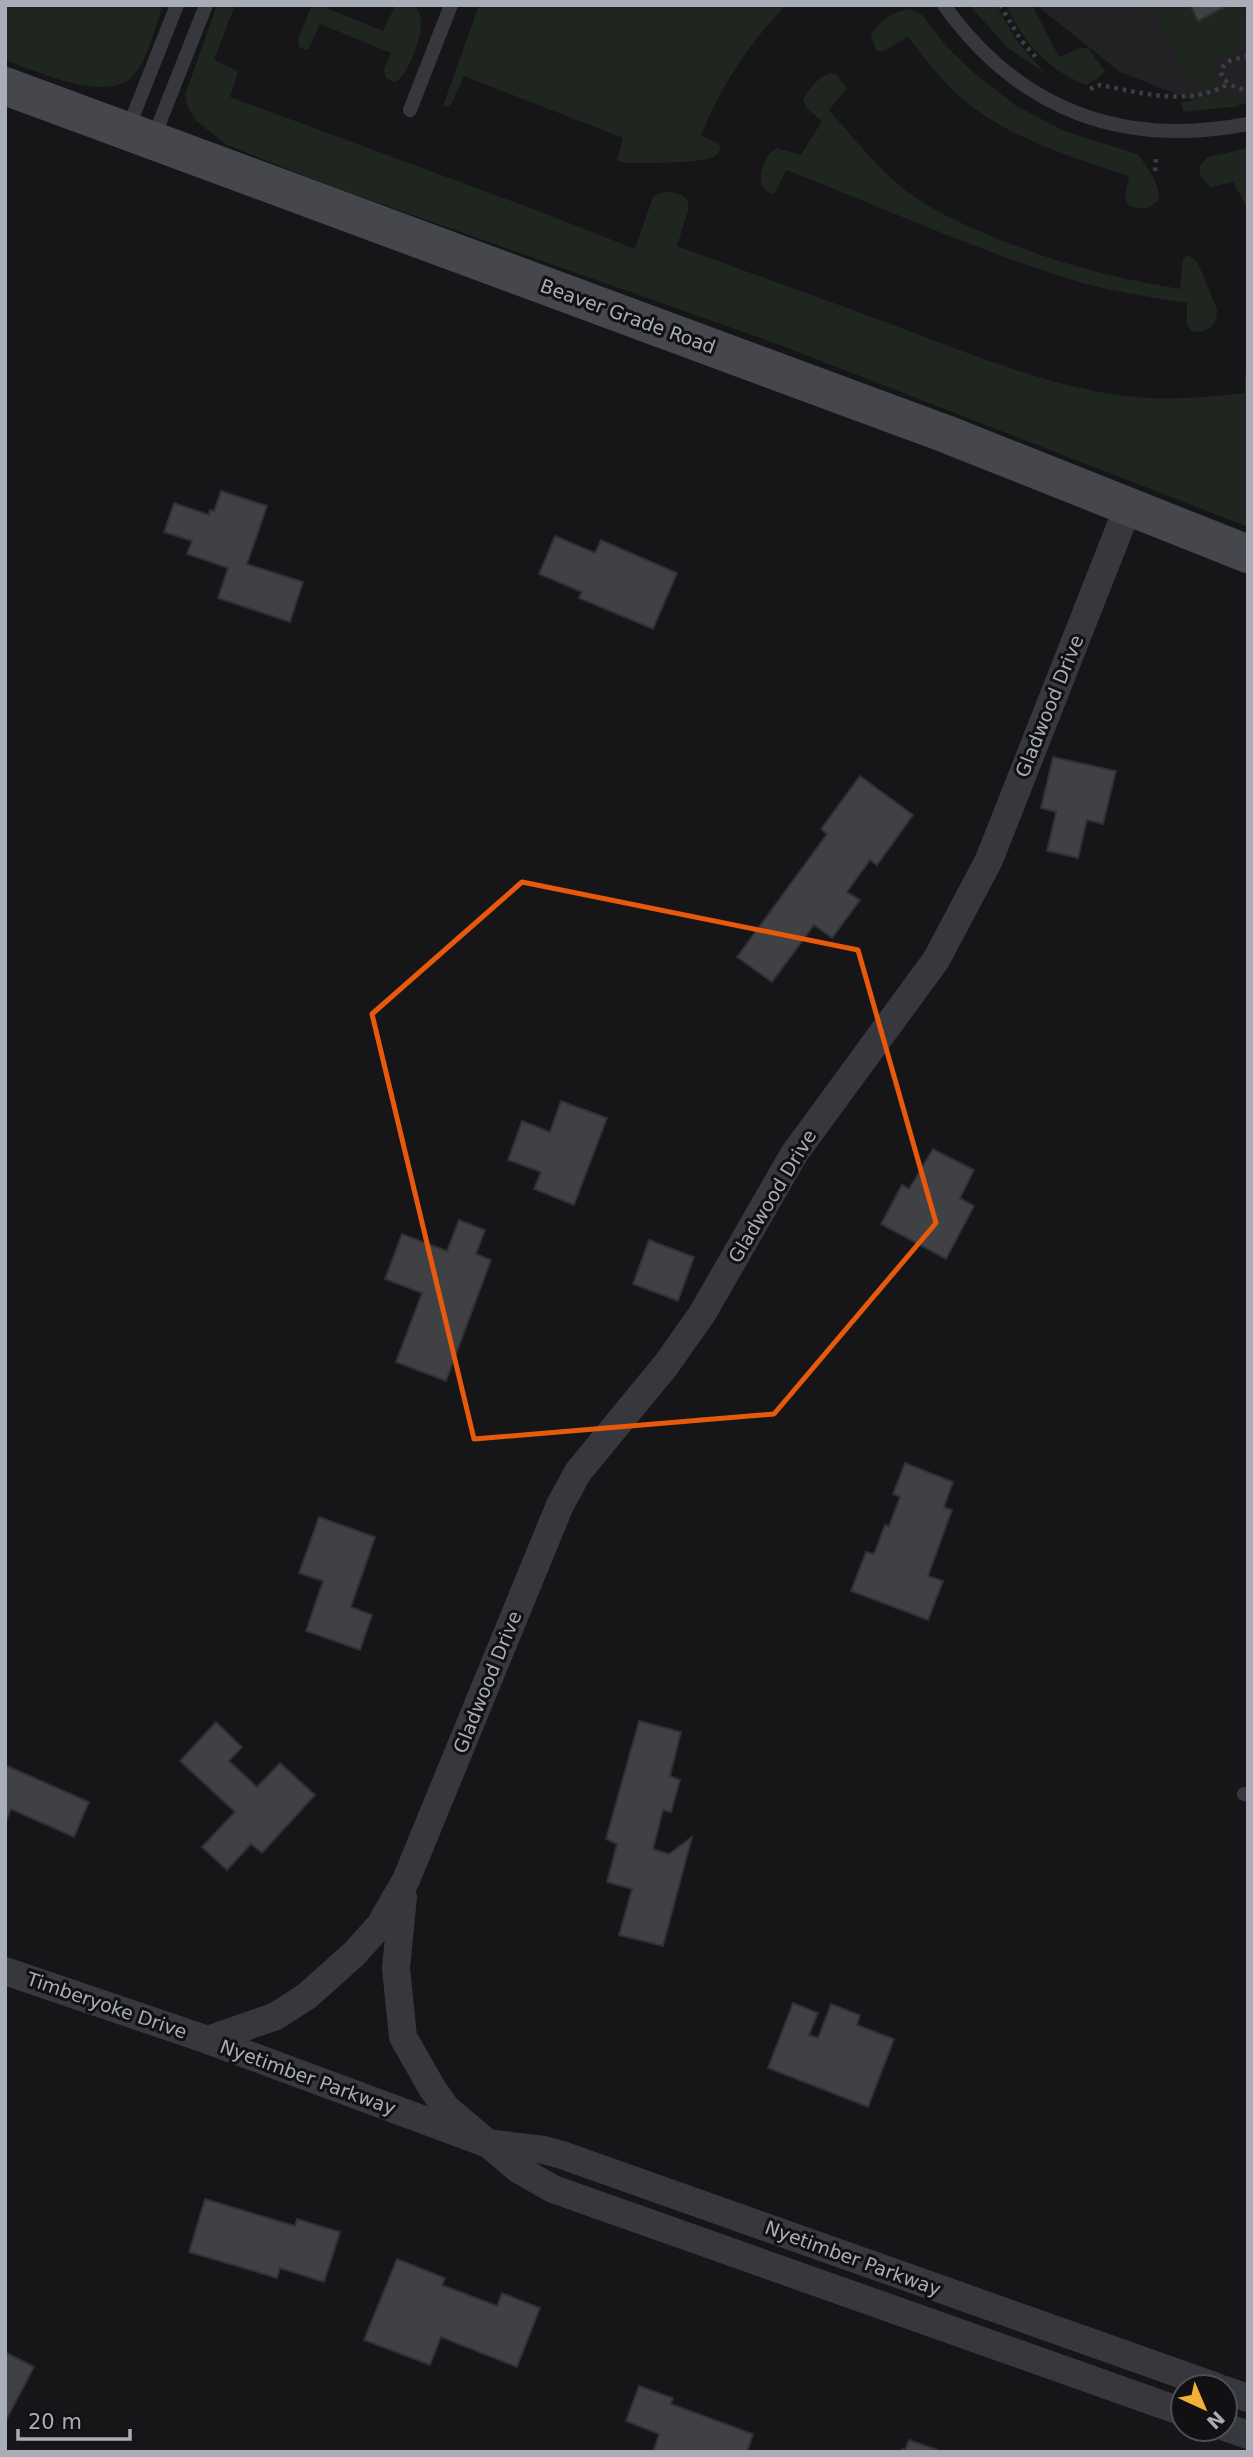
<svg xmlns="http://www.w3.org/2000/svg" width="1253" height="2457" font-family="'DejaVu Sans',sans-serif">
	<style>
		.built { fill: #222225 }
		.green { fill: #1e261f }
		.building { fill: #404145; stroke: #303034; stroke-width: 2 }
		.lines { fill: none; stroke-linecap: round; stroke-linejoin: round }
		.path { stroke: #3d3f44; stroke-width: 4.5; stroke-dasharray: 3.5 5; stroke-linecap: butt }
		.service { stroke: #37383d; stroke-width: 14 }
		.minor { stroke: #37383d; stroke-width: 28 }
		.secondary { stroke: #45474d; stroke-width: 38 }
		.marked { fill: none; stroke: #e8590c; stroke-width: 5; stroke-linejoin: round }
		.labels { text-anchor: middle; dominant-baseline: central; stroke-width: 6; stroke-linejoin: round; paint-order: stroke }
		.street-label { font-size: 19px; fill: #a8adb8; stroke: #111113 }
	</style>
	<rect width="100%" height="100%" fill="#161618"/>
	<polygon class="built" points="1036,5 1248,5 1248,104 1204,105 1120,72"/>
	<g class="green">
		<path d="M5,5H163C155,26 150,52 137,71C113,108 37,71 5,60Z"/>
		<path d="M217,5H235L214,60L238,71L230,97L536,210L635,249L653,197C664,189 680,191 688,201V211L677,246C750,273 823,299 896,326C968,353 1042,384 1118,395C1159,401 1204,398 1245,393V374L1248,368V527L780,345L328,185L227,145L196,121L187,105L185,95Z"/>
		<path d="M312,5H327L326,8L383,31L395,6L414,5C418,10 421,14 421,20C423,34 408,77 395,82L386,78L384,69L391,53L320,24L309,48L306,50L299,47L298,39Z"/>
		<path d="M479,5H786C749,44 720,86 701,136L718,143L721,149C718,153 717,155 713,157C696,164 645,163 625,163L617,160L623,138L464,76L453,101L449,106H443Z"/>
		<polygon points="969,5 996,5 1017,41 1045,73 1008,48"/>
		<path d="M1006,5H1032L1059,57L1079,48H1088L1105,71L1097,79L1086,85C1047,69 1024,43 1006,5Z"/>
		<polygon points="1149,5 1190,5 1198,21 1228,5 1237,5 1248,26 1248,48 1218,58 1215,67 1219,82 1204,87 1194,86"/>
		<path d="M910,9L922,15L948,48L974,73L1015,105L1064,131L1137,154C1147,165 1162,187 1158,201L1146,209L1129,206L1125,198L1129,176C1074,158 1012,139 966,102C944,84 926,60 908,37L884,51H877L871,38C875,22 894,11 910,9Z"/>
		<path d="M831,73L837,75L847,89L829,110C853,137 877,168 906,191C930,209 958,222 986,234C1049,261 1112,278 1180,289L1183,258L1188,255L1197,261L1217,309C1218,325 1206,336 1191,330L1187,325V303C1146,296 1105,291 1066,278C971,248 879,206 786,170L776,191L772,194C752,187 762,156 777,148L801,155L822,121L806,108L803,100C808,89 819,76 831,73Z"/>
		<polygon points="1230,92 1236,95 1239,106 1184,112 1181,103"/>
		<polygon points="1248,148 1248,209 1233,182 1211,187 1201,177 1199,167 1208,157"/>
	</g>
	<g class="building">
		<polygon points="1190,5 1228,5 1198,21"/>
		<polygon points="221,491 267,506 247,564 303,582 290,622 218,598 228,568 187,554 192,541 164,532 174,503 209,515 210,510 214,511"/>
		<polygon points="555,536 595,553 601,540 677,573 653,629 579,598 582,592 539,574"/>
		<polygon points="1053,757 1116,771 1103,824 1087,820 1078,858 1047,851 1056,812 1041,808"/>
		<polygon points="860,776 913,815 877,865 870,860 847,892 860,900 832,938 814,925 772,982 737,957 827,834 821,829"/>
		<polygon points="561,1101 607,1118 574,1205 534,1189 541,1172 508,1160 522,1121 550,1132"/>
		<polygon points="933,1149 974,1170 960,1198 974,1206 946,1259 881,1224 902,1185 909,1189"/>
		<polygon points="459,1220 485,1230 476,1254 491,1260 446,1381 396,1362 422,1293 385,1279 402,1234 447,1251"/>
		<polygon points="649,1240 694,1257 678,1301 633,1284"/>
		<polygon points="905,1463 953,1482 944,1507 952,1510 928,1576 943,1581 928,1620 851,1591 866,1552 874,1554 885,1525 889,1526 900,1497 893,1494"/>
		<polygon points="319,1517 375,1537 351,1607 372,1615 360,1650 306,1631 323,1581 299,1573"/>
		<polygon points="639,1721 681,1732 670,1776 680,1780 671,1812 663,1810 653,1849 669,1854 692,1837 663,1946 619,1935 632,1889 607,1882 617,1844 606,1839"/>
		<polygon points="216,1722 242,1747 229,1761 257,1787 280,1763 315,1795 262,1853 251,1844 227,1870 202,1847 235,1812 180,1761"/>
		<polygon points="5,1765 89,1802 74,1837 11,1809 5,1823"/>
		<polygon points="793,2003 818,2013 809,2035 818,2038 831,2004 860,2015 857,2025 894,2039 868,2107 768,2068"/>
		<polygon points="205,2199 295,2226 297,2219 340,2232 324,2282 280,2268 277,2278 189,2252"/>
		<polygon points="397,2259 445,2278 442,2285 497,2306 502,2293 540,2308 517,2367 441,2337 430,2365 364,2340"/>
		<polygon points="5,2352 34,2367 5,2422"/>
		<polygon points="639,2386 673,2398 671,2404 753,2434 747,2452 653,2452 659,2434 626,2421"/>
		<polygon points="909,2440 938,2450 937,2452 901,2452 902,2449 905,2450"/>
	</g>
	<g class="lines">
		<g class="path">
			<polyline points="1000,5 1021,40 1038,60"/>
			<path d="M1248,56C1241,58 1230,59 1225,64C1212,78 1237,90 1248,90"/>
			<path d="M1090,89L1100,85C1143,93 1188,107 1228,84"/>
			<polyline points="1155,171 1156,156"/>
		</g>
		<g class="service">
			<path d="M944,5C1019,110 1122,148 1248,124"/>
			<polyline points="410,110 451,5"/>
			<polyline points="127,131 177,5"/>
			<polyline points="153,139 206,5"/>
			<polyline points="1244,1794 1248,1795"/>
		</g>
		<g class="minor">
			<polyline points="403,1897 396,1968 403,2037 432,2088 446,2108 518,2169 553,2189 1183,2412"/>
			<polyline points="5,1971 208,2040 486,2143 544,2150 562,2155 1217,2387"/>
			<polyline points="208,2040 276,2016 307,1996 355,1953 380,1925 406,1880 560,1505 578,1472 666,1365 702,1314 794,1154 936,960 989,860 1128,507"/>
			<polyline points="1225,2390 1248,2398"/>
			<polyline points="1225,2427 1248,2435"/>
		</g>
		<polyline class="secondary" points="5,86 946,434 1248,554"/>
	</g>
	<path class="marked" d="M522,882L858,950L936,1223L774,1414L474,1439L372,1014Z"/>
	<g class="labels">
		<g class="street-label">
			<text transform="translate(628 316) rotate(20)">Beaver Grade Road</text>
			<text transform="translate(1049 706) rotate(-68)">Gladwood Drive</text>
			<text transform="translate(772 1196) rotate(-59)">Gladwood Drive</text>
			<text transform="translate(487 1682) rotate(-68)">Gladwood Drive</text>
			<text transform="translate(107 2005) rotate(19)">Timberyoke Drive</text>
			<text transform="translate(308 2077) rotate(20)">Nyetimber Parkway</text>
			<text transform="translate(853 2258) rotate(20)">Nyetimber Parkway</text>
		</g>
	</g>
	<rect width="1253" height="2457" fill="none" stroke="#a8adb8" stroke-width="14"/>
	<g transform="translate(1204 2408) rotate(136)"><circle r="33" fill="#111113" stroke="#4d4f55" stroke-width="2"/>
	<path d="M0-5L12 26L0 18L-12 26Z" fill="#f2b134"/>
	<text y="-10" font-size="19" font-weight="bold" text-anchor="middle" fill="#a8adb8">N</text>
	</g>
	<path d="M18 2429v10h112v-10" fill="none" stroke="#a8adb8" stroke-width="3.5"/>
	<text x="28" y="2429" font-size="21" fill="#a8adb8" stroke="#111113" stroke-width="5" paint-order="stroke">20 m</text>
</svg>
